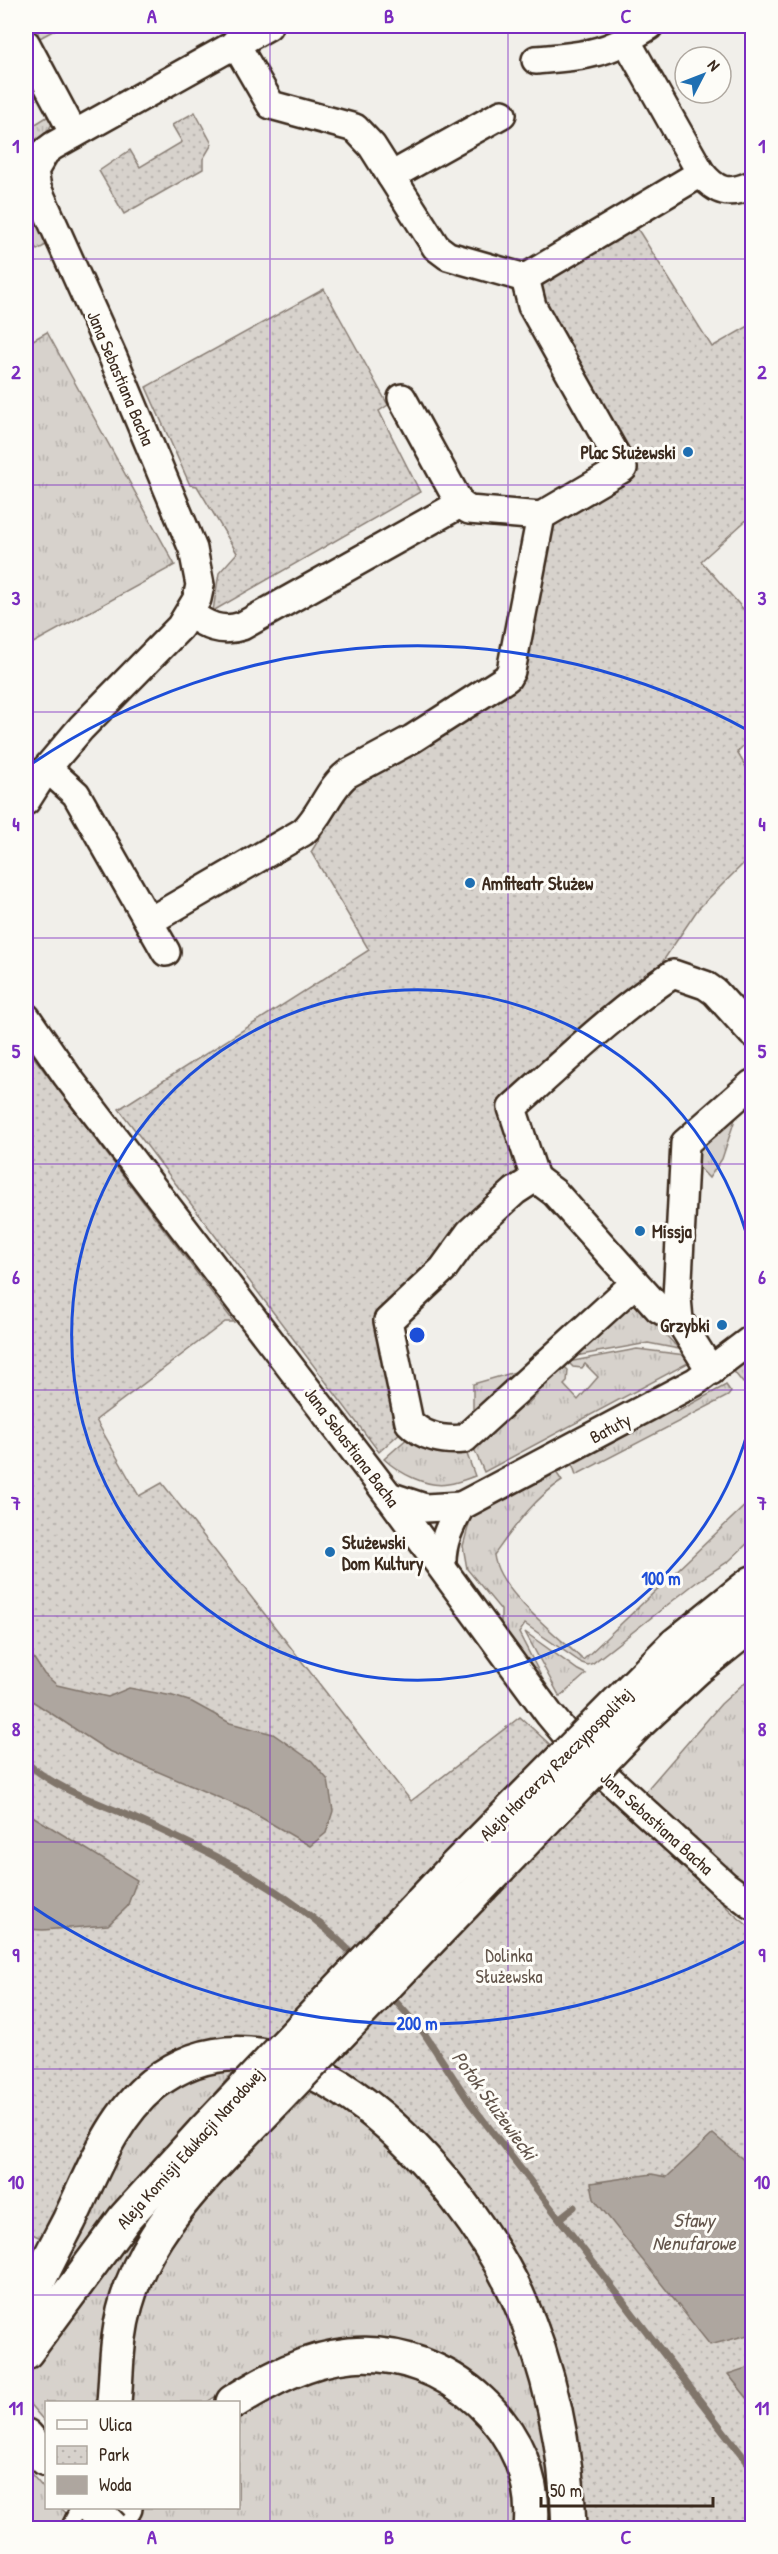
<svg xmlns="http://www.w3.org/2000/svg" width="778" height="2554" font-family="'Patrick Hand',sans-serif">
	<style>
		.grass { fill: url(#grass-tufts); stroke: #897e75; stroke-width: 1.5 }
		.park { fill: url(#park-dots); stroke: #897e75; stroke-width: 1.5 }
		.water { fill: #aea69f; stroke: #80746b; stroke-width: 1.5 }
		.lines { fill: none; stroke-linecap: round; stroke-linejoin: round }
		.stream { stroke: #80746b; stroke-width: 7 }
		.minor-casing { stroke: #3b2a1e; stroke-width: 32 }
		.tertiary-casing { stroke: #3b2a1e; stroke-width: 38 }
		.primary-casing { stroke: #3b2a1e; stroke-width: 38 }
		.minor { stroke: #fdfcf7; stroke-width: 27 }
		.tertiary { stroke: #fdfcf7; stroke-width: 33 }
		.primary { stroke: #fdfcf7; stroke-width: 33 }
		.tertiary-bridge-casing { stroke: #3b2a1e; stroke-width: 38; stroke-linecap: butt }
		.primary-bridge-casing { stroke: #3b2a1e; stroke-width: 38; stroke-linecap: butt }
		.tertiary-bridge { stroke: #fdfcf7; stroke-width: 33 }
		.primary-bridge { stroke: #fdfcf7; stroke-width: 33 }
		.grid { fill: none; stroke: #7b2cbf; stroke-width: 1.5; stroke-opacity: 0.55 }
		.ring { fill: none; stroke: #1d4ed8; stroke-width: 3 }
		.poi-dot { fill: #1f6fb2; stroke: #fdfcf7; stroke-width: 2 }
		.labels { text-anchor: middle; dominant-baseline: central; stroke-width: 6; stroke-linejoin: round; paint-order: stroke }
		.street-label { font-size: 18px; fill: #3b2a1e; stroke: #fdfcf7 }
		.poi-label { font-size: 18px; font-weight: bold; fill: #3b2a1e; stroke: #fdfcf7; text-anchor: start }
		.park-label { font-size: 18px; fill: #62544a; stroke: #fdfcf7 }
		.water-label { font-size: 20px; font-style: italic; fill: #63554b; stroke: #fdfcf7 }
		.centre { fill: #1d4ed8; stroke: #fdfcf7; stroke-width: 3 }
		.ring-label { font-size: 18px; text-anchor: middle; font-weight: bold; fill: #1d4ed8; stroke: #fdfcf7; stroke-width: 6; stroke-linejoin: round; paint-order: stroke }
		.neatline { fill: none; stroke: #7b2cbf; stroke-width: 2 }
		.grid-label { font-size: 20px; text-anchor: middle; font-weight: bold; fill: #7b2cbf }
	</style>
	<defs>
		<pattern id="grass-tufts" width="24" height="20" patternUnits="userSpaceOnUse" patternTransform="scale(1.5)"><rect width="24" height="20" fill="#d7d2cc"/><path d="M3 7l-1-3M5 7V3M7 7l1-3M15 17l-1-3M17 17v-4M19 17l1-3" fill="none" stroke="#b9b4af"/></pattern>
		<pattern id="park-dots" width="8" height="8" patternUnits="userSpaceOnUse" patternTransform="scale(1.5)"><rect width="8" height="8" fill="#d7d2cc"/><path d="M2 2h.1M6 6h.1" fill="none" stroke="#b9b4af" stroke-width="1.8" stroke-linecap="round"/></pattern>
	</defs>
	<rect width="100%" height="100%" fill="#f1efea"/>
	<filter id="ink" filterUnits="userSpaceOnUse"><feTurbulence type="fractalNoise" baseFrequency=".0167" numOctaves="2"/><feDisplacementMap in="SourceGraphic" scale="12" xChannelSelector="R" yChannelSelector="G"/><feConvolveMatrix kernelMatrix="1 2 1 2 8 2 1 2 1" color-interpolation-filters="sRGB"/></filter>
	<g filter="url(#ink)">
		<g class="grass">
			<polygon points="38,26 62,26 38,39"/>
			<polygon points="50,115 52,124 45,136 26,149 26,130"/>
			<polygon points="26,184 56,263 46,245 37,250 26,230"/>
			<polygon points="47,332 175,565 26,647 26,344"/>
			<polygon points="739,1107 722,1159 709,1178 693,1161 694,1150"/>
			<polygon points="627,1303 636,1303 679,1349 648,1343 564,1358"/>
			<polygon points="637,1349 685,1355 688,1363 484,1472 471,1442 517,1399 525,1406 537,1395 531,1387 558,1361 568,1370 567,1382 564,1385 578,1400 598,1377 585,1364 582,1368 573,1367 568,1362"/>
			<polygon points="752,1352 752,1375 743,1383 735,1373 734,1366"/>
			<polygon points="515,1372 520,1373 473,1418 473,1384"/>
			<polygon points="726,1385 731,1392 728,1396 576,1475 571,1460 667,1409 677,1412"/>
			<path d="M410,1436L464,1446L475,1476C467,1479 457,1483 448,1484C427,1488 399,1473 384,1459Z"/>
			<path d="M554,1469L562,1481C534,1498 513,1529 494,1555C498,1591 557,1635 583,1660L752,1499V1539L729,1561L698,1581L593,1663L588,1665L582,1663L525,1624L519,1633L555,1703L501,1629V1610L467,1569L463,1546L470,1520L478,1508Z"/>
			<polygon points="525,1632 578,1670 586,1674 560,1697"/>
			<polygon points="752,1676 752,1890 732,1877 644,1793 721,1704"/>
			<polygon points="238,2067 108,2211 69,2267 64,2262 100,2184 142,2111 183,2078"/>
			<path d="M315,2089L390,2146L422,2177L498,2283L534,2372L557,2528H542L540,2486L436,2355L240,2380L207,2402H131C131,2382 130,2359 132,2339C145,2239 247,2156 315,2089Z"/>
			<polygon points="139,2222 143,2226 132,2245 114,2289 100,2402 46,2402 46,2423 26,2400 26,2379"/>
			<polygon points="403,2368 478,2416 516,2478 520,2528 145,2528 131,2515 138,2508 238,2508 239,2413 314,2374"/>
			<polygon points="26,2468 46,2491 46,2508 61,2508 69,2516 60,2528 26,2528"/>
		</g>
		<g class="park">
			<polygon points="195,112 212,144 203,159 203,169 124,214 99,171 130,150 140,167 182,142 172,125"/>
			<polygon points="637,228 712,347 752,324 752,515 701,561 752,619 752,737 737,752 752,777 752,855 698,909 659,967 507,1110 535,1177 382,1321 403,1430 379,1452 119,1109 369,950 311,852 350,789 509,695 519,683 551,521 633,470 531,289"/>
			<polygon points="324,289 388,405 379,411 420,492 213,611 219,573 237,553 197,486 190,485 146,387"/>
			<polygon points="26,1047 234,1322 225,1322 96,1420 139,1496 162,1483 411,1801 520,1717 736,1916 752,1929 752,2528 582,2528 545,2333 372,2099 169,2060 49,2242 26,2231"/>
		</g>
		<g class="water">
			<polygon points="26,1646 44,1674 57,1685 108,1697 129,1688 173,1696 192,1702 230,1723 273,1734 312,1761 328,1780 333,1811 326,1833 310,1846 248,1810 107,1750 26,1697"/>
			<polygon points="26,1812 137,1880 127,1907 108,1925 43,1930 26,1929"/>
			<polygon points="713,2134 752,2167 752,2334 710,2345 594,2199 591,2183 652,2174 667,2177"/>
			<polygon points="752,2366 752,2404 728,2374"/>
		</g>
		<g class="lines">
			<g class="stream">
				<path d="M26,1762C57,1791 104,1804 143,1822C219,1856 298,1895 356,1958"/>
				<polyline points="390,1995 424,2033 470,2103 752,2468"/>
				<polyline points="560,2218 574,2207"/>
			</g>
			<g class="minor-casing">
				<g id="minor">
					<path d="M649,26L626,40L701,173C717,193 729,195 752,185"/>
					<polyline points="235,43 271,105 355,128 372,146 436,247 448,256 525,278 701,173"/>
					<polyline points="26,44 74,134"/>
					<path d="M536,60C568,57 598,56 626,40"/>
					<polyline points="391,176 502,114"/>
					<polyline points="402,398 460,504"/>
					<path d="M189,613C207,626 221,633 242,626L460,504L469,510L541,516"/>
					<polyline points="47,768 76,794 166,952"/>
					<polyline points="26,801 47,768 81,728 180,627 197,599 200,585 193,549 112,355 37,188 34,171 45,152 53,146 268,26"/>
					<path d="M150,921L303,832C321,816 328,789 347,774L412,739L507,678L511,671L541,516L623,468L532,306L525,278"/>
					<polyline points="26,1017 67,1076 389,1496 549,1714 585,1757 725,1885 752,1905"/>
					<path d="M535,1178L512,1108C564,1062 615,1012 673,974L705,985L715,992L752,1033"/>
					<path d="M635,1283L464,1439C444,1441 423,1437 409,1422L388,1321L443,1269L470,1232L515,1191L535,1178L555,1193L659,1309L679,1320L711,1371"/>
					<polyline points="679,1320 677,1298 685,1143 752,1084"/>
					<polyline points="389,1496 425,1508 461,1506"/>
					<path d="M442,1566C441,1543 450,1525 461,1506L695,1382L752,1339"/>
				</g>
			</g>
			<g class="tertiary-casing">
				<g id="tertiary">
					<polyline points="675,1645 752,1583"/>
					<polyline points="697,1668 752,1624"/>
					<polyline points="26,2352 125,2218 204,2131"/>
					<path d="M114,2402C116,2381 116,2359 119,2338C129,2259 173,2209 225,2153"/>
					<polyline points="79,2528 89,2508"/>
				</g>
			</g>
			<g class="primary-casing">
				<g id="primary">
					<path d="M26,2309C38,2279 54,2250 69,2221C92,2174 111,2118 153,2084C291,1976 464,2181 517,2295C550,2367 567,2449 569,2528"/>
					<path d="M233,2402C268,2380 307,2359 350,2355C446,2346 541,2430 531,2528"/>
					<polyline points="26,2436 46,2459"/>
					<polyline points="103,2528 125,2508"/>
				</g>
			</g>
			<use href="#minor" class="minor"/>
			<use href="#tertiary" class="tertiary"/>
			<use href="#primary" class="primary"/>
			<g class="tertiary-bridge-casing">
				<g id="tertiary-bridge">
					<polyline points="204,2131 456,1866 675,1645"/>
					<polyline points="225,2153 640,1721 697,1668"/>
				</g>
			</g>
			<g class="primary-bridge-casing">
				<polyline id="primary-bridge" points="92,2508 112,2528"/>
			</g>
			<use href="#tertiary-bridge" class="tertiary-bridge"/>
			<use href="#primary-bridge" class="primary-bridge"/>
		</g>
	</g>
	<path class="grid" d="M270,26V2528M508,26V2528M26,259H752M26,485H752M26,712H752M26,938H752M26,1164H752M26,1390H752M26,1616H752M26,1842H752M26,2069H752M26,2295H752"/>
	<g class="ring">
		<path d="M752 1416A345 345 0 1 1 752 1254"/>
		<path d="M751 1938A689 689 0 0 1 27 1903M27 767A689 689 0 0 1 751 732"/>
	</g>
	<g class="poi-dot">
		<circle cx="688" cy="452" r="6"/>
		<circle cx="470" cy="883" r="6"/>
		<circle cx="640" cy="1231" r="6"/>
		<circle cx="722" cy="1325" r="6"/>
		<circle cx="330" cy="1552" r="6"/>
	</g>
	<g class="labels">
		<g class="street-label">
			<text transform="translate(121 378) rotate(67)">Jana Sebastiana Bacha</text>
			<text transform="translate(610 1428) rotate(-28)">Batuty</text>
			<text transform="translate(352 1447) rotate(53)">Jana Sebastiana Bacha</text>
			<text transform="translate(556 1764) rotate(-45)">Aleja Harcerzy Rzeczypospolitej</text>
			<text transform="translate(657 1823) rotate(42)">Jana Sebastiana Bacha</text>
			<text transform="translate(190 2148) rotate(-48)">Aleja Komisji Edukacji Narodowej</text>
		</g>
		<g class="poi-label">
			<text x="676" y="452" text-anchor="end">Plac Służewski</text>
			<text x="482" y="883">Amfiteatr Służew</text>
			<text x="652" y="1231">Missja</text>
			<text x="710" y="1325" text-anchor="end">Grzybki</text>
			<text x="342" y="1542">Służewski<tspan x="342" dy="21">Dom Kultury</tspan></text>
		</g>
		<g class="park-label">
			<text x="509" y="1955">Dolinka<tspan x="509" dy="21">Służewska</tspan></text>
		</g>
		<g class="water-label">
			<text transform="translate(495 2105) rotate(54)">Potok Służewiecki</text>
			<text x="694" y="2219">Stawy<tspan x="694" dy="23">Nenufarowe</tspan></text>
		</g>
	</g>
	<circle cx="417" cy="1335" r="9" class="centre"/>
	<g class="ring-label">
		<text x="661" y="1585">100 m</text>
		<text x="417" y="2030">200 m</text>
	</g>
	<rect width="778" height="2554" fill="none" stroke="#fdfcf7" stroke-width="66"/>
	<rect x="45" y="2401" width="195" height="108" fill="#fdfcf7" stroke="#afa8a0" stroke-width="1.5"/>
	<rect x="57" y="2420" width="30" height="9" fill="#fdfcf7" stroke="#afa8a0" stroke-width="1.5"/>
	<text x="99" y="2431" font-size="18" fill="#3b2a1e">Ulica</text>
	<rect x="57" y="2446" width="30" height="18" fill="url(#park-dots)" stroke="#afa8a0" stroke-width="1.5"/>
	<text x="99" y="2461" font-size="18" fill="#3b2a1e">Park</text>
	<rect x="57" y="2476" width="30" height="18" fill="#aea69f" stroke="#afa8a0" stroke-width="1.5"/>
	<text x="99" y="2491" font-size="18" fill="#3b2a1e">Woda</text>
	<g transform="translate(703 75) rotate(48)"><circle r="28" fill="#fdfcf7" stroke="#afa8a0" stroke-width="1.5"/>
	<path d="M0-4.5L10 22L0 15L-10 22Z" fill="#1f6fb2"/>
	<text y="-9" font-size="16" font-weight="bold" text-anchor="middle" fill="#3b2a1e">N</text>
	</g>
	<path d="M541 2497v9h172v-9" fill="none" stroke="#3b2a1e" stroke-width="3"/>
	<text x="550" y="2497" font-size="18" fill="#3b2a1e" stroke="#fdfcf7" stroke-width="4.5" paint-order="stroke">50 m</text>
	<rect x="33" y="33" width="712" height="2488" class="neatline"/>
	<g class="grid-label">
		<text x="152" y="23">A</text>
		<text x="389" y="23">B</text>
		<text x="626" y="23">C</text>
		<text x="16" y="153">1</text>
		<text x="762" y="153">1</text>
		<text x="16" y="379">2</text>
		<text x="762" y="379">2</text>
		<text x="16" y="605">3</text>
		<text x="762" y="605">3</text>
		<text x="16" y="831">4</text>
		<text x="762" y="831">4</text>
		<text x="16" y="1058">5</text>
		<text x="762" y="1058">5</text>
		<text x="16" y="1284">6</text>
		<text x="762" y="1284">6</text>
		<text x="16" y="1510">7</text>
		<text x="762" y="1510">7</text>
		<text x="16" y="1736">8</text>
		<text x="762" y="1736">8</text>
		<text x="16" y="1962">9</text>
		<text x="762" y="1962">9</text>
		<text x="16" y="2189">10</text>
		<text x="762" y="2189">10</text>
		<text x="16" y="2415">11</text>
		<text x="762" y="2415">11</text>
		<text x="152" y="2544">A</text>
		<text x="389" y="2544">B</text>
		<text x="626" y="2544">C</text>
	</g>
</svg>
